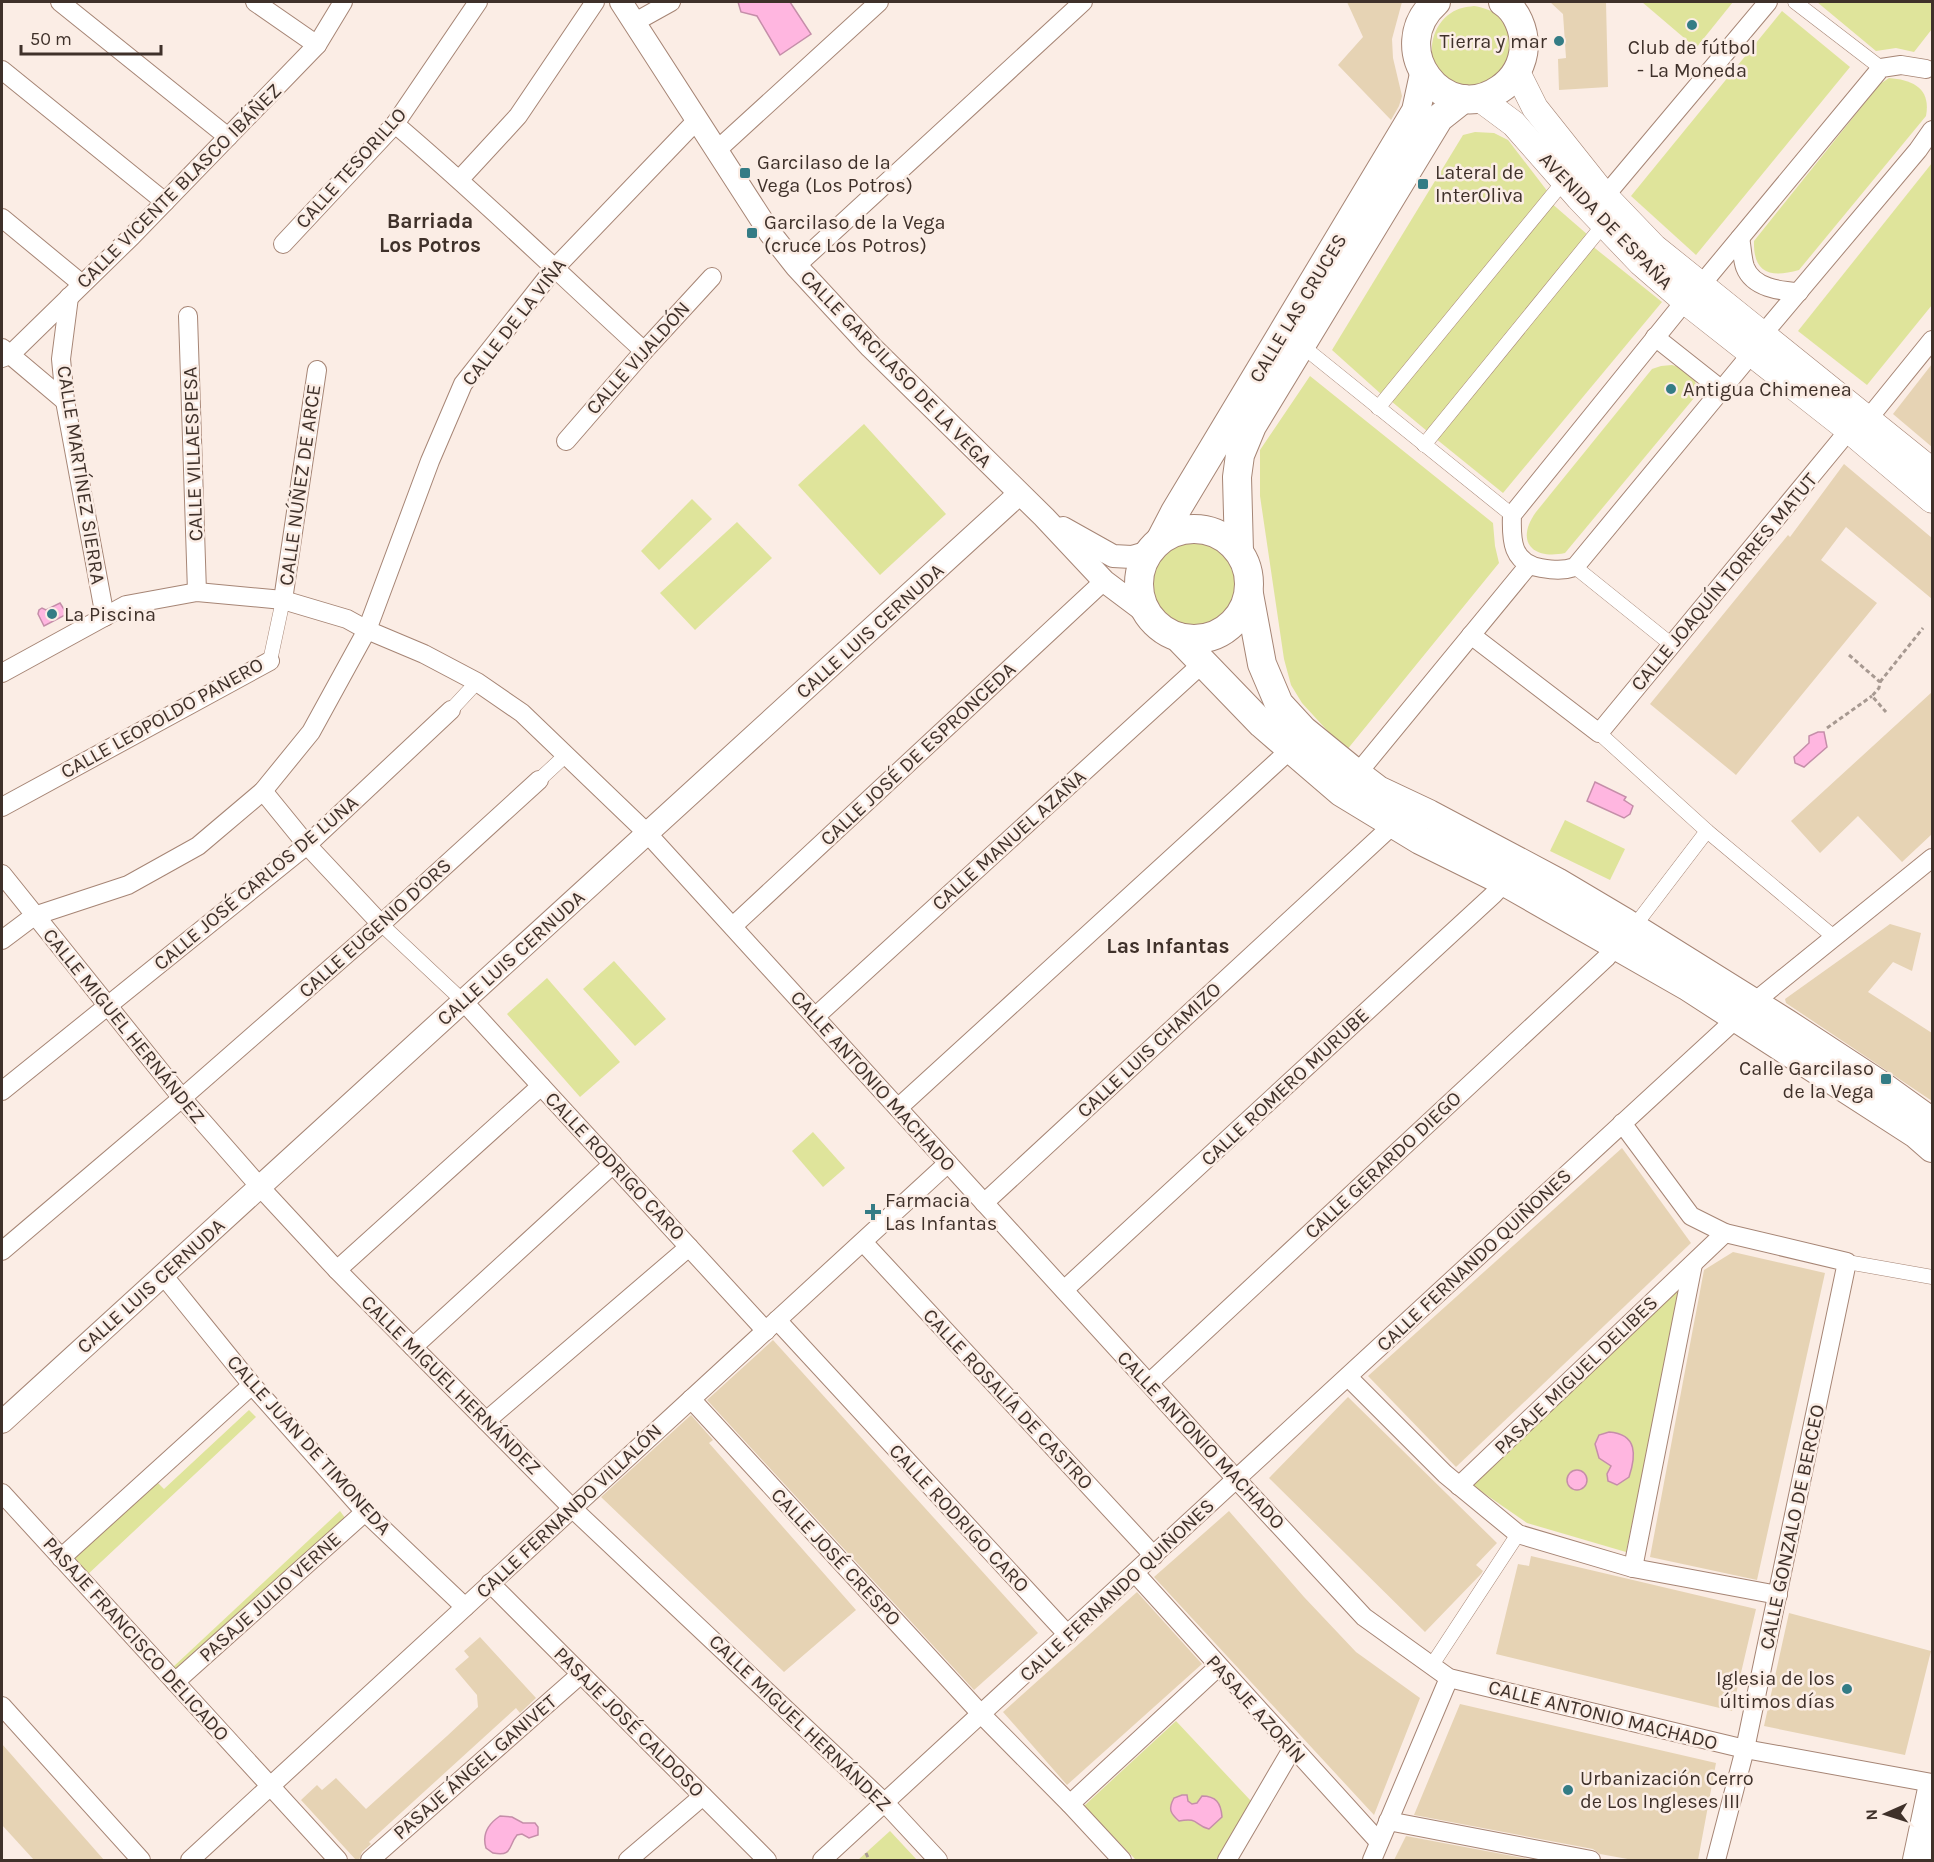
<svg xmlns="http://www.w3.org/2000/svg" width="1934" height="1862" font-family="Karla,sans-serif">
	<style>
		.green { fill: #dfe49b }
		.water { fill: #ffb6e0; stroke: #c58ea9; stroke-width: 1.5 }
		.building { fill: #e6d3b4 }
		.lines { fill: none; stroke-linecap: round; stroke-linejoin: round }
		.pedestrian-casing { stroke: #a68575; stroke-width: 15 }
		.minor-casing { stroke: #a68575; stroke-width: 20 }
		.tertiary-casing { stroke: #a68575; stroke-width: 24 }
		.secondary-casing { stroke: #a68575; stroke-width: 27 }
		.primary-casing { stroke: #a68575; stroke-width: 30 }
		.path { stroke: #a79991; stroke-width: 3; stroke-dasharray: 4.5 3; stroke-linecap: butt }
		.pedestrian { stroke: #fff; stroke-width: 14 }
		.minor { stroke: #fff; stroke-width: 18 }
		.tertiary { stroke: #fff; stroke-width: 22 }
		.secondary { stroke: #fff; stroke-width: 26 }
		.primary { stroke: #fff; stroke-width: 28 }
		.poi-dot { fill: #347c85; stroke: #fbede5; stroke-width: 2 }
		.labels { text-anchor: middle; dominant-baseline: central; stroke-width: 5; stroke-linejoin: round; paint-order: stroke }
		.poi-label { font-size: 20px; fill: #3f312a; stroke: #fbede5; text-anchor: start }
		.street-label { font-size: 20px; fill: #3f312a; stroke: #fbede5 }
		.neighbourhood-label { font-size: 21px; font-weight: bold; fill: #3f312a; stroke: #fbede5 }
	</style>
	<rect width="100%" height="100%" fill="#fbede5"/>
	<g class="green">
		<polygon points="1642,2 1733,2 1696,48"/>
		<polygon points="1817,2 1932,2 1932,29 1914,52 1896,48 1876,51"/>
		<path d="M1474,6C1491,9 1509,17 1513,36C1514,45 1505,68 1502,78L1462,88C1455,83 1444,78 1439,71C1425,53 1433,24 1451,13C1458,8 1466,7 1474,6Z"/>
		<polygon points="1782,11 1850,67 1696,255 1631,196"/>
		<path d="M1889,78C1914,80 1931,89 1926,116L1799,270C1771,278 1753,274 1754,241L1880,84Z"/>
		<polygon points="1475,132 1494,133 1508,140 1548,192 1381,394 1332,350 1463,135"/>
		<polygon points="1932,163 1932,305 1867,385 1798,331"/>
		<polygon points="1550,202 1588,235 1427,431 1391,401"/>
		<polygon points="1591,245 1662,302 1503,493 1435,438"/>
		<path d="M1672,365C1688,369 1702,380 1694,398L1565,553C1532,560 1515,541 1536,512L1652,369L1661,366Z"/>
		<polygon points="1310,376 1493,523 1495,546 1499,563 1346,751 1302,703 1291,685 1284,659 1260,496 1260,450"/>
		<polygon points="864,424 946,514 880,575 798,485"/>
		<polygon points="692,499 712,519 659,570 641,551"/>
		<polygon points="737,522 772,558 695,630 660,593"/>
		<circle cx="1194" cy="585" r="43"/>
		<polygon points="1565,820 1625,849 1610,880 1550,851"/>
		<polygon points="614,961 666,1019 635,1046 583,989"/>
		<polygon points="547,978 620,1062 580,1097 507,1014"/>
		<polygon points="813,1132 845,1168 823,1187 792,1151"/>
		<polygon points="1684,1279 1626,1552 1527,1523 1472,1485"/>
		<polygon points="249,1410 256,1417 86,1576 71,1559 155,1480 164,1489"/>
		<polygon points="340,1511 354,1530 181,1680 172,1668"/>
		<polygon points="1176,1721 1251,1801 1216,1860 1136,1860 1084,1806"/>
		<polygon points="890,1831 917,1860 858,1860"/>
	</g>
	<g class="water">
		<polygon points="738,2 790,2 811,34 780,55 757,16 741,12"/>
		<polygon points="60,603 67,614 44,626 38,614 39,610 42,608 46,610"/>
		<polygon points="1818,732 1824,732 1827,747 1804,767 1795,763 1794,757 1809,743 1809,736"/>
		<polygon points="1595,782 1626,797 1624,800 1633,806 1630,814 1624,818 1587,801"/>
		<path d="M1609,1432C1638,1434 1636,1456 1629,1477L1617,1485L1608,1481L1607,1474L1611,1466L1599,1458L1595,1444L1599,1435Z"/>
		<circle cx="1577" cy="1480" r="10"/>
		<path d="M1182,1795H1187L1188,1801L1192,1804L1197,1803L1202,1796C1216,1796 1221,1803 1222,1817L1209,1829C1194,1825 1199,1817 1179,1821C1170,1813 1168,1809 1174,1798Z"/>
		<path d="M500,1816L512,1817L523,1823H535L538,1827V1835L529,1838L522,1834L517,1835C508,1846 513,1857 493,1853L486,1848C482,1835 488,1824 500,1816Z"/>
	</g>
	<g class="building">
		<polygon points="1347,2 1402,2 1392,39 1393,58 1402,96 1399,106 1391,120 1338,65 1363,37"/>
		<polygon points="1550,2 1606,2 1608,87 1559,90 1558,59 1566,58 1563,14"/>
		<polygon points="1932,364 1932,447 1893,414"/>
		<polygon points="1844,464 1932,538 1932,599 1846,527 1821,560 1877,603 1736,775 1650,704 1788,535 1790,537"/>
		<polygon points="1932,692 1932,834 1902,862 1858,816 1820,853 1791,821"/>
		<polygon points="1890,924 1921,933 1912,971 1893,962 1868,992 1932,1033 1932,1101 1786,1003 1785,999"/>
		<polygon points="1622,1148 1691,1243 1456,1467 1368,1376"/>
		<polygon points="1733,1252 1825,1273 1757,1580 1650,1557 1704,1270"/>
		<polygon points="773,1340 1038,1633 974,1690 707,1400"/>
		<polygon points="1348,1397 1497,1543 1476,1565 1483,1571 1481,1574 1425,1632 1269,1478"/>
		<polygon points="691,1415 713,1440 709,1443 856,1610 784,1672 601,1497"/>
		<polygon points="1229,1511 1304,1597 1356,1652 1420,1698 1374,1815 1154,1577"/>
		<polygon points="1531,1556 1756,1609 1732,1711 1496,1654 1518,1564 1529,1566"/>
		<polygon points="1137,1592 1202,1664 1067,1785 1003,1712"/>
		<polygon points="1789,1613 1931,1651 1905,1755 1764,1726"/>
		<polygon points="480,1637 536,1698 520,1713 516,1708 369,1842 371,1844 362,1852 359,1860 356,1860 301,1800 317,1785 322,1790 336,1778 366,1809 447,1736 478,1707 477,1695 455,1669 469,1657 464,1651"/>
		<polygon points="1460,1704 1716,1763 1698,1860 1633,1860 1600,1854 1593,1849 1414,1815"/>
		<polygon points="2,1744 104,1860 34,1860 2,1825"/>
		<polygon points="1406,1836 1534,1860 1394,1860"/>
	</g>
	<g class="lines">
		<g class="pedestrian-casing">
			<g id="pedestrian">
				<polyline points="1795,2 1881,68"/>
				<polyline points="1301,345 1512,515"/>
				<polyline points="1378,408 1564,181"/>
				<polyline points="1424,445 1604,224"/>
				<polyline points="1575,567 1672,645"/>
				<polyline points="270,661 283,600"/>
				<polyline points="451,710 477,682"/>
				<polyline points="1599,733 1707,831 1834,937"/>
				<polyline points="539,780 566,755"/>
				<polyline points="381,924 463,1001"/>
				<polyline points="1633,928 1707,831"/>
				<polyline points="1847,1262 1932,1277"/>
				<polyline points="1432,1665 1518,1534"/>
			</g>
		</g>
		<g class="minor-casing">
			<g id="minor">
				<polyline points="60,2 228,137"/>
				<polyline points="255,2 317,45"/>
				<polyline points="635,22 671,2"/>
				<polyline points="2,70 165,202"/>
				<path d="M395,124C481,197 561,275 644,351"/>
				<polyline points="716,151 879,2"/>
				<polyline points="460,179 518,116 595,2"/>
				<polyline points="1605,196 1768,2"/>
				<polyline points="2,218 82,284"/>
				<path d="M1740,238C1742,247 1742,258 1745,267C1753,288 1780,291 1799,292"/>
				<polyline points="283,244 395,124 478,2"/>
				<polyline points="796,266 1083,2"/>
				<polyline points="1701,285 1881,68 1901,65 1926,69"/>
				<polyline points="69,297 61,359 65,401 105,617"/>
				<path d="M1685,301L1512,515C1511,541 1512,563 1541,568C1553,570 1563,571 1575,567L1752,353"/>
				<polyline points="188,316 197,592"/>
				<polyline points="1763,334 1918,150 1932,130"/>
				<polyline points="1655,337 1722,390"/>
				<polyline points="2,348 65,401"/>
				<polyline points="2,358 10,355 132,236 317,45 343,2"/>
				<polyline points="1868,419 1932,340"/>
				<polyline points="566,441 644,351 712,277"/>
				<polyline points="283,600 317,370"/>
				<polyline points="1471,635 1599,733 1849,430"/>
				<polyline points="2,673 126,605 197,592 283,600 347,619 367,630 424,654 477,682 522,713 647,833 1237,1480 1364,1617 1449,1678 1745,1749 1932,1783"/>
				<polyline points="1357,774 1528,566"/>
				<polyline points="263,791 307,845 381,924"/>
				<polyline points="2,807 270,661"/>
				<polyline points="2,874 182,1098 260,1187 337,1270 572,1508 885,1803 938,1860"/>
				<polyline points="733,926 1104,581"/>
				<polyline points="2,940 34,916 128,885 198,846 263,791 311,732 367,630 430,461 463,384 554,269 697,120"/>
				<polyline points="463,1001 766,1331"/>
				<polyline points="1753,1003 1932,858"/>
				<polyline points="815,1017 1203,663"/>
				<polyline points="2,1091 307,845 451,710"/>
				<polyline points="898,1108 1291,749"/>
				<polyline points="1622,1123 1691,1216 1725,1233 1847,1262 1745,1749 1716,1860"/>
				<polyline points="984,1203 1394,824"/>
				<polyline points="863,1242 1154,1556"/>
				<polyline points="2,1251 182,1098 381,924 539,780"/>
				<polyline points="337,1270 541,1086"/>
				<polyline points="163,1275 252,1385 365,1512 465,1607"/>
				<polyline points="1064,1290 1493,895 1505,882"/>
				<polyline points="777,1320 1068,1635"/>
				<polyline points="413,1347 613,1164"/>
				<polyline points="1348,1377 1445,1474 1518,1534 1633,1568 1778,1595"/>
				<polyline points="1149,1383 1606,958 1616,946"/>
				<polyline points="691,1399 982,1715 1070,1804 1122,1860"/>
				<polyline points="486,1421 689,1247"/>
				<polyline points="1459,1486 1725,1233"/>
				<polyline points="2,1493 338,1860"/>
				<polyline points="61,1558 252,1385"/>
				<polyline points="1633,1568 1693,1264"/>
				<polyline points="1135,1573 1379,1842"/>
				<polyline points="490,1583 767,1860"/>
				<polyline points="175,1682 365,1512"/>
				<polyline points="2,1706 141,1860"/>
				<polyline points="1070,1804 1218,1667"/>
				<polyline points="1388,1821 1591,1860"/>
				<polyline points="190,1860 948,1163"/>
				<polyline points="370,1860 581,1674"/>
				<polyline points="628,1860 703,1796"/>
				<polyline points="822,1860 1736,1019"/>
				<polyline points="1227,1860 1292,1749"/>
				<polyline points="1372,1860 1449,1678"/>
			</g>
		</g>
		<g class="tertiary-casing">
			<g id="tertiary">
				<polyline points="621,2 770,233 796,266 871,347 1044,517 1104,581 1148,614"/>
				<polyline points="1063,528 1113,556 1132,557 1149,552"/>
				<polyline points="2,1422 1019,494"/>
			</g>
		</g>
		<g class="secondary-casing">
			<g id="secondary">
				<polyline points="1517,72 1535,108 1605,196 1654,247 1932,471"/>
				<polyline points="1479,98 1514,124 1579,198 1641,263 1685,301 1849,430 1932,500"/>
			</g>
		</g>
		<g class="primary-casing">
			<g id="primary">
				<path d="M1436,2C1384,48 1444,128 1500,89C1515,79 1523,63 1524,46C1524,30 1517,11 1503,2"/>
				<circle cx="1194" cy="584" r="55"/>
				<polyline points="1161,539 1175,512 1416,111 1424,74"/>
				<polyline points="1239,551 1237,477 1240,455 1252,426 1439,118 1463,99"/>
				<polyline points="1249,594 1262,664 1279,704 1303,730 1357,774 1378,790 1429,814 1557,882 1626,923 1786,1023 1879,1084 1932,1122"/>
				<polyline points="1178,637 1262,724 1341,792 1420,840 1505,882 1687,986 1916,1134 1932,1148"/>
				<polyline points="1917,1860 1932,1789"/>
			</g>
		</g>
		<g class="path">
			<polyline points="1849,655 1880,682 1879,688 1872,696 1886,712"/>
			<polyline points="1880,682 1923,628"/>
			<polyline points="1827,728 1872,696"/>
			<polyline points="866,1853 869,1860"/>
		</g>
		<use href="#pedestrian" class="pedestrian"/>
		<use href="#minor" class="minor"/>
		<use href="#tertiary" class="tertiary"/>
		<use href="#secondary" class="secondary"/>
		<use href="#primary" class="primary"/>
	</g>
	<g class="poi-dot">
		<circle cx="1692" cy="25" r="6"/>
		<circle cx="1559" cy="41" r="6"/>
		<rect x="739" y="167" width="12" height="12" rx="3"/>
		<rect x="1417" y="178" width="12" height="12" rx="3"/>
		<rect x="746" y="227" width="12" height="12" rx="3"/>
		<circle cx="1671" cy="389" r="6"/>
		<circle cx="52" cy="614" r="6"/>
		<rect x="1880" y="1073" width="12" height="12" rx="3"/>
		<path d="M870 1203h6v6h6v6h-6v6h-6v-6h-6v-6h6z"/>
		<circle cx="1847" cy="1689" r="6"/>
		<circle cx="1568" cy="1790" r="6"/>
	</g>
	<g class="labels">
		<g class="poi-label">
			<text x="1547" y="41" text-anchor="end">Tierra y mar</text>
			<text x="1692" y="47" text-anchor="middle">Club de fútbol<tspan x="1692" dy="23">- La Moneda</tspan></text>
			<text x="757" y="162">Garcilaso de la<tspan x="757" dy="23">Vega (Los Potros)</tspan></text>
			<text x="1435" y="172">Lateral de<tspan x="1435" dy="23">InterOliva</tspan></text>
			<text x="764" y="222">Garcilaso de la Vega<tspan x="764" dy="23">(cruce Los Potros)</tspan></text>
			<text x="1683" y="389">Antigua Chimenea</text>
			<text x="64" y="614">La Piscina</text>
			<text x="1874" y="1068" text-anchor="end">Calle Garcilaso<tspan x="1874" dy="23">de la Vega</tspan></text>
			<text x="885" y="1200">Farmacia<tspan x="885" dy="23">Las Infantas</tspan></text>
			<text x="1835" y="1678" text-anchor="end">Iglesia de los<tspan x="1835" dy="23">últimos días</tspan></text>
			<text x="1580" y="1778">Urbanización Cerro<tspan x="1580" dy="23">de Los Ingleses III</tspan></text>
		</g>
		<g class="street-label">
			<text transform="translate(351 168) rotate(-48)">CALLE TESORILLO</text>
			<text transform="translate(179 186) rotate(-45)">CALLE VICENTE BLASCO IBÁÑEZ</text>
			<text transform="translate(1606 221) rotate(46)">AVENIDA DE ESPAÑA</text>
			<text transform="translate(1298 308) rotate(-59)">CALLE LAS CRUCES</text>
			<text transform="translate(514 322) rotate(-52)">CALLE DE LA VIÑA</text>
			<text transform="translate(638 358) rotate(-48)">CALLE VIJALDÓN</text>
			<text transform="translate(896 369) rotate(46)">CALLE GARCILASO DE LA VEGA</text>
			<text transform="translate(193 454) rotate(-92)">CALLE VILLAESPESA</text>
			<text transform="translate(81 475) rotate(81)">CALLE MARTÍNEZ SIERRA</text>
			<text transform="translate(300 485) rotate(-82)">CALLE NÚÑEZ DE ARCE</text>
			<text transform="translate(1724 582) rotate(-50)">CALLE JOAQUÍN TORRES MATUT</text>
			<text transform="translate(870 631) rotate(-42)">CALLE LUIS CERNUDA</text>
			<text transform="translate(162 718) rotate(-29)">CALLE LEOPOLDO PANERO</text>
			<text transform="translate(918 754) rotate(-43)">CALLE JOSÉ DE ESPRONCEDA</text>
			<text transform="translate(1009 840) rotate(-42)">CALLE MANUEL AZAÑA</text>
			<text transform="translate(256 883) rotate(-40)">CALLE JOSÉ CARLOS DE LUNA</text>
			<text transform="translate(375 928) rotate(-42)">CALLE EUGENIO D'ORS</text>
			<text transform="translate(511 958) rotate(-42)">CALLE LUIS CERNUDA</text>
			<text transform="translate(124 1026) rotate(51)">CALLE MIGUEL HERNÁNDEZ</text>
			<text transform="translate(1149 1050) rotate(-43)">CALLE LUIS CHAMIZO</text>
			<text transform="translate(873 1081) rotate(48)">CALLE ANTONIO MACHADO</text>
			<text transform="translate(1285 1087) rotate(-43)">CALLE ROMERO MURUBE</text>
			<text transform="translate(1383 1165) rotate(-43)">CALLE GERARDO DIEGO</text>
			<text transform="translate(615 1166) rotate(47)">CALLE RODRIGO CARO</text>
			<text transform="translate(1474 1260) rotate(-43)">CALLE FERNANDO QUIÑONES</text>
			<text transform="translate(151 1286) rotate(-42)">CALLE LUIS CERNUDA</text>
			<text transform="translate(1576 1375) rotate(-44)">PASAJE MIGUEL DELIBES</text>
			<text transform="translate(451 1385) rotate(45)">CALLE MIGUEL HERNÁNDEZ</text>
			<text transform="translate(1008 1399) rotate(47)">CALLE ROSALÍA DE CASTRO</text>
			<text transform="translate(1201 1440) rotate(47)">CALLE ANTONIO MACHADO</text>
			<text transform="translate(309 1445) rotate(48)">CALLE JUAN DE TIMONEDA</text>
			<text transform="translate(569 1511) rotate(-43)">CALLE FERNANDO VILLALÓN</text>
			<text transform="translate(959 1518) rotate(47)">CALLE RODRIGO CARO</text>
			<text transform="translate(1792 1527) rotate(-78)">CALLE GONZALO DE BERCEO</text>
			<text transform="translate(836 1557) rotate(47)">CALLE JOSÉ CRESPO</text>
			<text transform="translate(1117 1590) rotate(-43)">CALLE FERNANDO QUIÑONES</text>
			<text transform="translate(270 1597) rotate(-42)">PASAJE JULIO VERNE</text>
			<text transform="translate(136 1639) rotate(48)">PASAJE FRANCISCO DELICADO</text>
			<text transform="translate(1256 1709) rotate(48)">PASAJE AZORÍN</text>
			<text transform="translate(1603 1715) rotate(14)">CALLE ANTONIO MACHADO</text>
			<text transform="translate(629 1722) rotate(45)">PASAJE JOSÉ CALDOSO</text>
			<text transform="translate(800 1723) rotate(44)">CALLE MIGUEL HERNÁNDEZ</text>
			<text transform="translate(475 1767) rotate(-41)">PASAJE ÁNGEL GANIVET</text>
		</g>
		<g class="neighbourhood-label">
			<text x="430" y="221">Barriada<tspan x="430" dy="24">Los Potros</tspan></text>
			<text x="1168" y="946">Las Infantas</text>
		</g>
	</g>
	<rect width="1934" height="1862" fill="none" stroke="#3f312a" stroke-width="6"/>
	<g transform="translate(1886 1814) rotate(267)" stroke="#fbede5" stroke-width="4.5" paint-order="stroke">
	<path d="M0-4.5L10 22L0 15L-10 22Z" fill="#3f312a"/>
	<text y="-9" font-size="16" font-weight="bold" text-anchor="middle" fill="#3f312a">N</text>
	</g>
	<path d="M21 45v9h140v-9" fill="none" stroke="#3f312a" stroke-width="3"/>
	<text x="30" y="45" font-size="18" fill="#3f312a" stroke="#fbede5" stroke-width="4.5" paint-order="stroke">50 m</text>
</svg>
